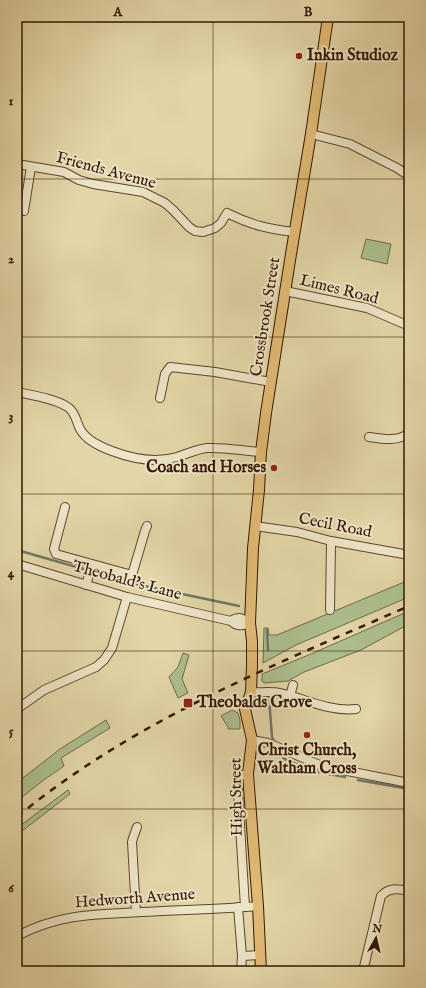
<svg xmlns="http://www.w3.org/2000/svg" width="426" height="988" font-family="'IM FELL English',serif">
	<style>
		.green { fill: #adbe8d; stroke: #716a48 }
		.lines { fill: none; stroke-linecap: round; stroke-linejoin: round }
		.stream { stroke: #6f7768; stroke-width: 2.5 }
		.minor-casing { stroke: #60462b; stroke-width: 10 }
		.major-casing { stroke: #351602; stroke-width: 12 }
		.minor { stroke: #ece4c6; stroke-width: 8 }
		.major { stroke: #e1ba74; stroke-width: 10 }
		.rail { stroke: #351602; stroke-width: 2.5; stroke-dasharray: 7 7; stroke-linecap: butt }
		.grid { fill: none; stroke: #351602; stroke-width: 1; stroke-opacity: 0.55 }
		.poi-dot { fill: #8f2418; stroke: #ece4c6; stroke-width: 1.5 }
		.labels { text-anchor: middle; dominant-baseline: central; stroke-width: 4; stroke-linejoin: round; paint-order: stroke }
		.poi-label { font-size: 16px; font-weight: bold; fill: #351602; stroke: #ece4c6; text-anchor: start }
		.street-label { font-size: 16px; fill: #351602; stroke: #ece4c6 }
		.neatline { fill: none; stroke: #351602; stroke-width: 1.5 }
		.grid-label { font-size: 13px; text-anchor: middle; font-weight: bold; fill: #351602 }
	</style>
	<rect width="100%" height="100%" fill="#e2d5a7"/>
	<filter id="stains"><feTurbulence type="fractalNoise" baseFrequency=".005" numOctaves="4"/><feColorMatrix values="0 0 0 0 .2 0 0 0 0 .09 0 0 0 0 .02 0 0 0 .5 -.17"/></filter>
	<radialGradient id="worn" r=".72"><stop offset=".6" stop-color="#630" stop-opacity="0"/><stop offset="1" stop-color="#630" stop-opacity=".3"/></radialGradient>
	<g class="green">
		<polygon points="366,239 391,244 387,264 361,258"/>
		<polygon points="409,580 409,597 296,645 263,663 264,628 268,628 269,635 277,635"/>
		<polygon points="409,611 409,624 361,650 304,672 288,681 264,683 262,681 262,674 311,654"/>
		<polygon points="183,653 189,655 182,679 188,693 178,698 169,677 178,667"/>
		<polygon points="232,710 238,713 240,720 240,729 228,729 228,727 221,716"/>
		<polygon points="106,720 110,728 61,758 64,766 45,779 17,801 17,782 19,781 60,749"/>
		<polygon points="68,790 70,794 17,835 17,828"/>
	</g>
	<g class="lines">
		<g class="stream">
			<polyline points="17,550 129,582"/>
			<polyline points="135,584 239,606"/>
			<polyline points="267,630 268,650"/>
			<polyline points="269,698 272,737 275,743"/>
			<polyline points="280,751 284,759 313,771 345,777"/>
			<polyline points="358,780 409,789"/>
		</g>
		<g class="minor-casing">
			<g id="minor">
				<polyline points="311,134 350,144 397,168 409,176"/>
				<path d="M17,164L64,172L79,180L93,184L143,192L165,203L173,210L189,227L195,231L203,232L215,228L221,223L227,213C251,225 268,229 294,232"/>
				<polyline points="24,211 31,167"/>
				<polyline points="285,291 367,308 409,326"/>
				<path d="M17,392C31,395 58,399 69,408C76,414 76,421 80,429C86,440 101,447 112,451C133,459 156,463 177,457C187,454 197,449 207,448C225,447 243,451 261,452"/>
				<polyline points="160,398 165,374 170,367 215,372 271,382"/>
				<path d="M369,437C382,439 398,442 409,433"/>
				<polyline points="65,507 54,549 56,554 132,575 145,531 147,526"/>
				<polyline points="255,526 297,532 331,541 409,555"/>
				<path d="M17,564L127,597L231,621C237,627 241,626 250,623"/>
				<polyline points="86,585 92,565"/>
				<polyline points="330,610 331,541"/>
				<path d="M231,621C239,616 242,618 250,623"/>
				<path d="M251,692C260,693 270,691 279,693C304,698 329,712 356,709"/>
				<polyline points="290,696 293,685"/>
				<polyline points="17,709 44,690 96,667 104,660 112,648 127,597"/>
				<polyline points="252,740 268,743 322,766 409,783"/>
				<polyline points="238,907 242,956 241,971"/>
				<polyline points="245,907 237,776 248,774"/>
				<polyline points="136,912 132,842 133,838 137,827"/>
				<path d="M17,936C59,914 95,914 142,912C181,910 220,909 258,906"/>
				<polyline points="242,956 261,955"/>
				<path d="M363,971L381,896C389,887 398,889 409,891"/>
			</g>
		</g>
		<g class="major-casing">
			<polyline id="major" points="261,971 258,906 248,774 252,740 245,709 251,692 252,665 252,641 250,623 253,548 259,490 261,452 266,413 291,254 311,134 328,17"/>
		</g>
		<use href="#minor" class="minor"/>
		<use href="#major" class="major"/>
		<path class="rail" d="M17,817C133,721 272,666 409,606"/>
	</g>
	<path class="grid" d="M213,17V971M17,179H409M17,337H409M17,494H409M17,651H409M17,809H409"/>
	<g class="poi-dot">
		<circle cx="299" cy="56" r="4"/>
		<circle cx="274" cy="468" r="4"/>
		<rect x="183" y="698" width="10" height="10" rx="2"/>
		<circle cx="307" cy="735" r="4"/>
	</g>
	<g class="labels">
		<g class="poi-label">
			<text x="307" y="56">Inkin Studioz</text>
			<text x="266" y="468" text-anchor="end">Coach and Horses</text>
			<text x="197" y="703">Theobalds Grove</text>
			<text x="307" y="751" text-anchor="middle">Christ Church,<tspan x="307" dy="18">Waltham Cross</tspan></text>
		</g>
		<g class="street-label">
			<text transform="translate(106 171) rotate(15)">Friends Avenue</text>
			<text transform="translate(339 290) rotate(14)">Limes Road</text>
			<text transform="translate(266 317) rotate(-81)">Crossbrook Street</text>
			<text transform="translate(335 526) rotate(11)">Cecil Road</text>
			<text transform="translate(127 581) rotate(15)">Theobald's Lane</text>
			<text transform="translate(237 797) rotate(-91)">High Street</text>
			<text transform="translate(135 899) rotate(-4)">Hedworth Avenue</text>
		</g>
	</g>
	<rect width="426" height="988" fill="none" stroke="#e2d5a7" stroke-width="44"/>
	<g transform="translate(376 938) rotate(8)" stroke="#ece4c6" stroke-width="3" paint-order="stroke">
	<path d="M0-3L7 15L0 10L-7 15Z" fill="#351602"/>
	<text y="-6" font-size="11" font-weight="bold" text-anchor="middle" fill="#351602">N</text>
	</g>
	<rect x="22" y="22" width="382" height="944" class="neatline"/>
	<g class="grid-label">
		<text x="118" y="16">A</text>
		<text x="308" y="16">B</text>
		<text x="11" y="105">1</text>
		<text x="11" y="263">2</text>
		<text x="11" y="420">3</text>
		<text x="11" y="577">4</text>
		<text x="11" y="735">5</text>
		<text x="11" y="892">6</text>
	</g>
	<rect width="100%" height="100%" filter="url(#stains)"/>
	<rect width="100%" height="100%" fill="url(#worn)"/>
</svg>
